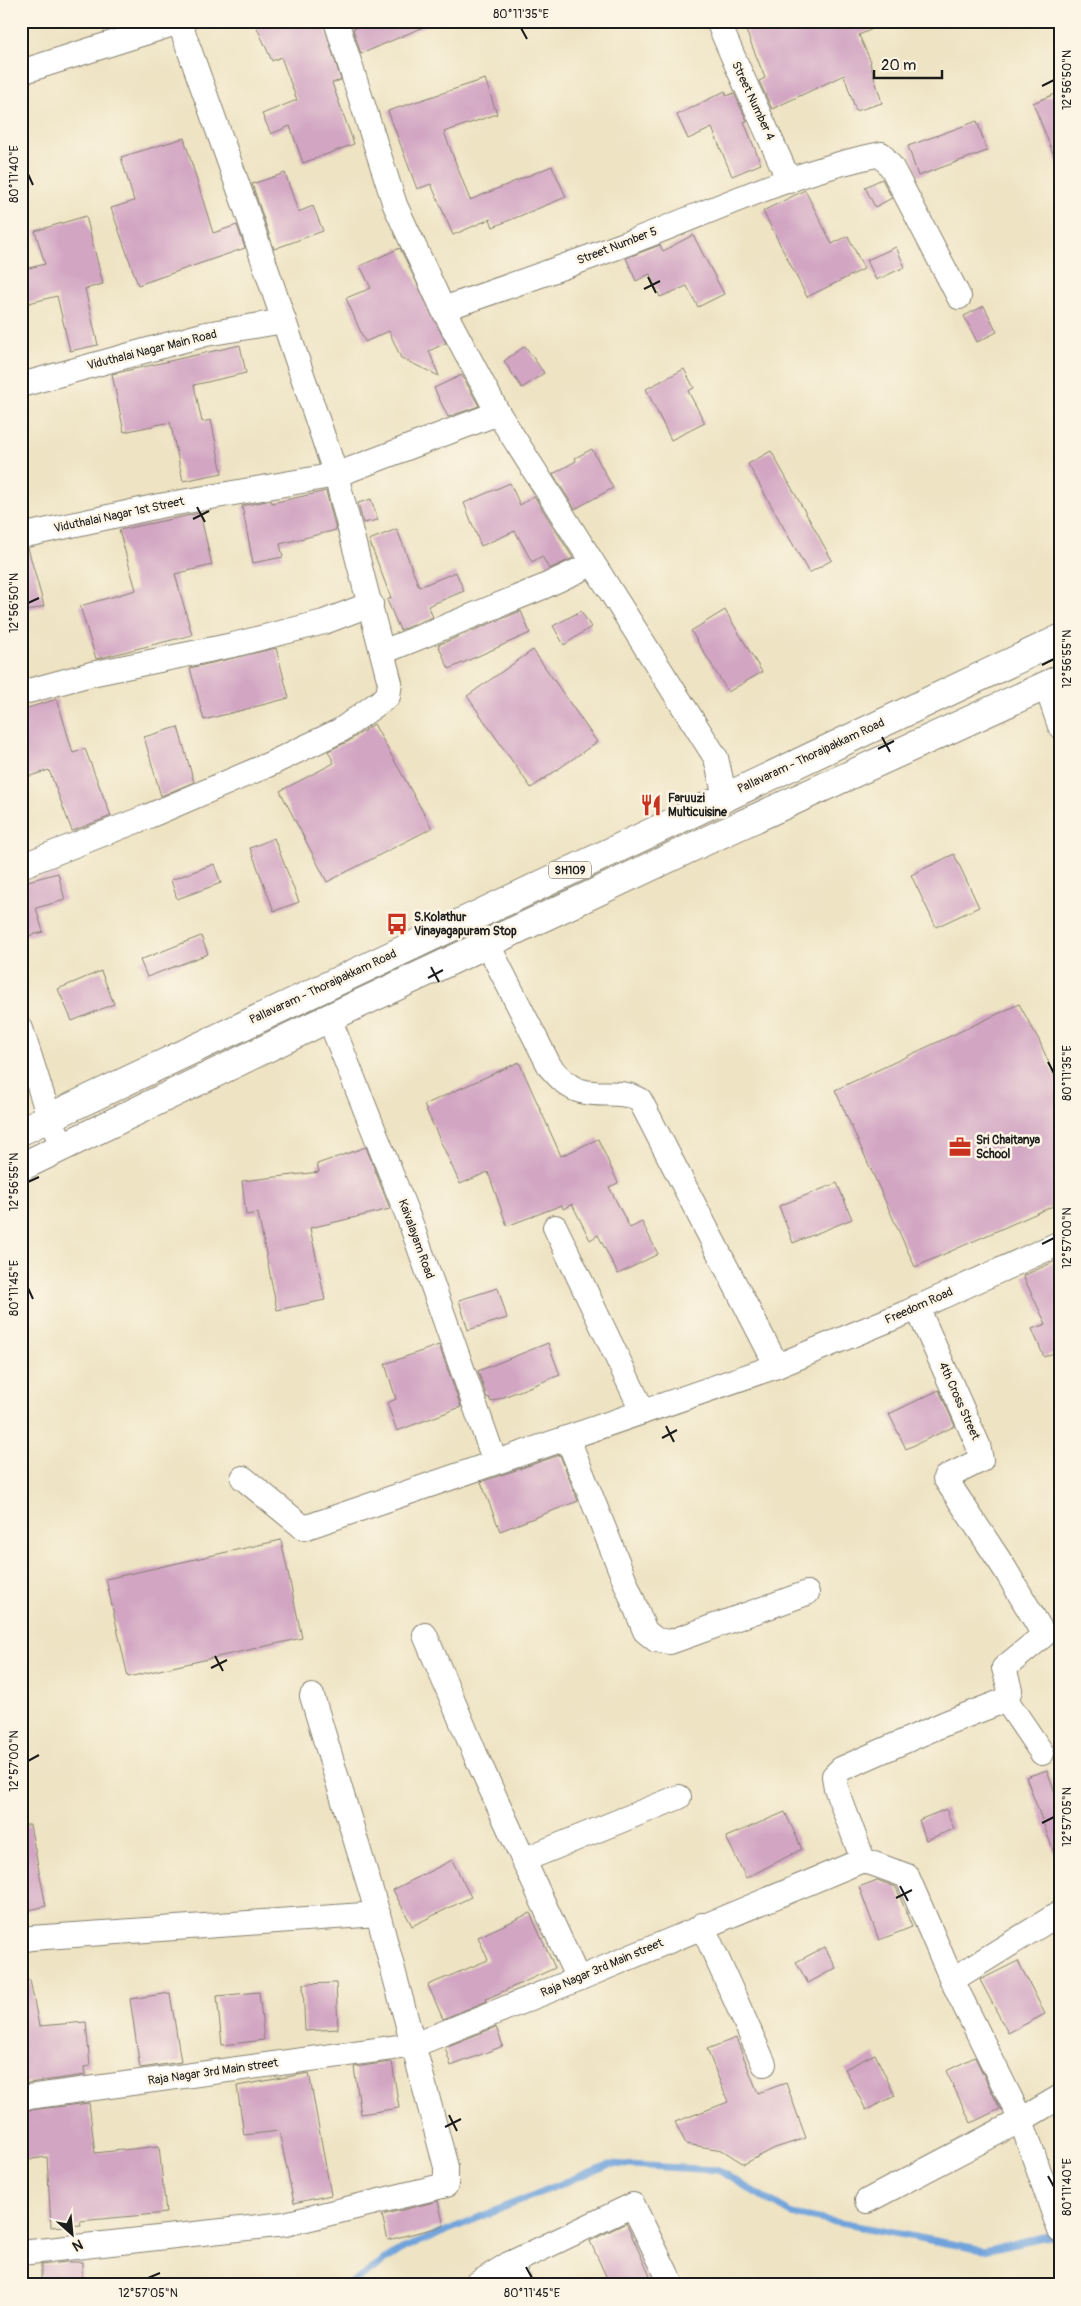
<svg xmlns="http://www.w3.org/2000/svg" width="1081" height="2306" font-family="Pangolin,sans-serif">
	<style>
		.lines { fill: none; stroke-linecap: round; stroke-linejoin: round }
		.stream { stroke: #6fa3db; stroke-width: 7 }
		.building { fill: #d2a5c3 }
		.minor-casing { stroke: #858070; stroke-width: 26 }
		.major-casing { stroke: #858070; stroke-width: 30 }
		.minor { stroke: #fff; stroke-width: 24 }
		.major { stroke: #fff; stroke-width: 28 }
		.ticks { fill: none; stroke: #1c1c1c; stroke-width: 2 }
		.labels { text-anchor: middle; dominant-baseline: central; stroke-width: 5; stroke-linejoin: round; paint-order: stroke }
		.shield { fill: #fcf5e5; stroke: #5f5d58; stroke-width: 1 }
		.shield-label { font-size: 11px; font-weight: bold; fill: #1c1c1c }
		.street-label { font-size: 12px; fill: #1c1c1c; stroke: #fcf5e5 }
		.poi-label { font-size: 12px; font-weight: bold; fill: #1c1c1c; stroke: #fcf5e5; text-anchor: start }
		.neatline { fill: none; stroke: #1c1c1c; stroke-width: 2 }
		.ticks-label { font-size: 12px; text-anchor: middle; fill: #1c1c1c }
	</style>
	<rect width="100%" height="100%" fill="#fcf5e5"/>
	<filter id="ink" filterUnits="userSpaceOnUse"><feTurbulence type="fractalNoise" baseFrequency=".02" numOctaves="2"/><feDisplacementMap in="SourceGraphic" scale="10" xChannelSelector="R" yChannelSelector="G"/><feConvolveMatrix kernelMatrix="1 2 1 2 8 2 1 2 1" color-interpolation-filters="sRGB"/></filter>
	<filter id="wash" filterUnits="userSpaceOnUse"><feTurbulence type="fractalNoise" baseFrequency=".0096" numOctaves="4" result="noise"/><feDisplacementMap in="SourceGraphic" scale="20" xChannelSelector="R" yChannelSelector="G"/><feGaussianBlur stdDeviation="1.12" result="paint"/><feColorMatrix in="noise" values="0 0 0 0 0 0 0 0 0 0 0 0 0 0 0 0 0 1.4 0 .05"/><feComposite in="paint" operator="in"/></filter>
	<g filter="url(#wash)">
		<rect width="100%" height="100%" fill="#eee3c3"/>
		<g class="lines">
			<polyline class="stream" points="349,2285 402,2249 610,2164 717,2170 792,2214 984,2250 1057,2234"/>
		</g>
		<g id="blocks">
			<g class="building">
				<polygon points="254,21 323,21 341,80 332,83 354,144 303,163 290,126 271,134 262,114 297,100 281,57 272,61"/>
				<polygon points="372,21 437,21 361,54 353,29"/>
				<polygon points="742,21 890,21 859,35 871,62 870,63 882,103 856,111 844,75 772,109 759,81 765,78"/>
				<polygon points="485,79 497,114 444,132 470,200 552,166 566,197 493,227 490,219 453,235 431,184 417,189 388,111"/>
				<polygon points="725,91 727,96 734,93 747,121 744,122 761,164 732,176 712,128 688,139 677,115"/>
				<polygon points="1060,92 1060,168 1059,168 1033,103"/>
				<polygon points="977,121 987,151 918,176 908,146"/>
				<polygon points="184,138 213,233 237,225 245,248 138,285 111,208 134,201 121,157"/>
				<polygon points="285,173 298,212 313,206 323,231 274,249 252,184"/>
				<polygon points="882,179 892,198 875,207 865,187"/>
				<polygon points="805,190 832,244 848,236 864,269 807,297 763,211"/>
				<polygon points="86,216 103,284 85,289 98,345 70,351 57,296 21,305 21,270 45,264 35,231"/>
				<polygon points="693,235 724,294 698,307 687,286 660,297 650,274 636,281 626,258 660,245 663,251"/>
				<polygon points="896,247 905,267 876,280 867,260"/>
				<polygon points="400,248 446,343 429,351 439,376 401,358 389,331 365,342 346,298 371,288 360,266"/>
				<polygon points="984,306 997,332 977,342 964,316"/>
				<polygon points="240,345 246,373 194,385 202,422 211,420 222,473 183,481 170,422 124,432 112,374"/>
				<polygon points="525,346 544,373 522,388 504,361"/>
				<polygon points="684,369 694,388 688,391 705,423 671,440 646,389"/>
				<polygon points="462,375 479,406 448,417 434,388"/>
				<polygon points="592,449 613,488 575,509 553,474 576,461 575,458"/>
				<polygon points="771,451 832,560 809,573 748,464"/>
				<polygon points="510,483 520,505 534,496 573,558 549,569 542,556 532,562 515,531 481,546 464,503"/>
				<polygon points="326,491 336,530 280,544 283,557 253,563 242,506 271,500 272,503"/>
				<polygon points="371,499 378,520 363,523 358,503"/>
				<polygon points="200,513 212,565 175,574 192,635 96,659 80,606 136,590 119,530"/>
				<polygon points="397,529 419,587 456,572 464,591 428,606 433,617 400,630 387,600 391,598 369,540"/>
				<polygon points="28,548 44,606 21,613 21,549"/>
				<polygon points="725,610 762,672 728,692 691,631"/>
				<polygon points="521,611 530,633 449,669 438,645"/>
				<polygon points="581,611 591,627 564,645 553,626"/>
				<polygon points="276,648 289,698 204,720 190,668"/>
				<polygon points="533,650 597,742 531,788 467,696"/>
				<polygon points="57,699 73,753 85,749 111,816 72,831 49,770 21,779 21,710"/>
				<polygon points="374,724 432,828 327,882 280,791 334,763 328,751 349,741"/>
				<polygon points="178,727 194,782 161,796 144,737"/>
				<polygon points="274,838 299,902 274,911 250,848"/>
				<polygon points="954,854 979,907 936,927 911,875"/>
				<polygon points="214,864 221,883 177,899 171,880"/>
				<polygon points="58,873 65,900 36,908 43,932 21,938 21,879 27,878 28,881"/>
				<polygon points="201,936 208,954 147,977 140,960"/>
				<polygon points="101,971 114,1004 72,1021 58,989"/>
				<polygon points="1019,1004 1039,1040 1060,1089 1060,1203 915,1267 835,1090"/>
				<polygon points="519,1062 561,1156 598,1139 618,1183 609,1187 630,1228 642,1222 658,1254 618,1274 598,1235 590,1240 572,1204 563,1209 562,1205 507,1226 488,1172 460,1184 424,1105"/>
				<polygon points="366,1147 390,1209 310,1228 325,1300 277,1310 258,1213 246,1215 242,1181 319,1172 317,1164"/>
				<polygon points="837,1183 852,1219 793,1243 779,1206"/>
				<polygon points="1060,1259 1060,1354 1058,1351 1044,1357 1032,1329 1046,1324 1023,1276"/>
				<polygon points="498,1288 507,1318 468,1330 459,1300"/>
				<polygon points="548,1343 560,1375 491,1402 489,1397 487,1398 478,1371"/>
				<polygon points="439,1345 461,1407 397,1431 387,1403 396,1399 385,1364"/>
				<polygon points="939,1390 955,1426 906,1449 889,1414"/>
				<polygon points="560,1455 578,1501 500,1531 481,1482"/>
				<polygon points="281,1540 302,1638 128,1677 106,1579"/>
				<polygon points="1047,1770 1060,1806 1060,1863 1058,1863 1026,1777"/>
				<polygon points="946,1809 954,1829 926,1840 919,1820"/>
				<polygon points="785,1812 802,1849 746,1878 726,1837"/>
				<polygon points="21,1825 30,1825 46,1906 21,1912"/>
				<polygon points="452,1860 471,1897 412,1926 393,1890"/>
				<polygon points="877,1880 896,1887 912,1927 879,1940 859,1887"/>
				<polygon points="530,1913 555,1968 486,1999 487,2001 443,2019 428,1985 488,1960 478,1937"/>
				<polygon points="825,1947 836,1968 808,1983 796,1962"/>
				<polygon points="1018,1961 1045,2014 1008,2033 980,1980"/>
				<polygon points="21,1980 30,1980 39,2026 86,2022 90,2066 84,2067 85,2075 21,2084"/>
				<polygon points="336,1983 338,2029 305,2031 303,1984"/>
				<polygon points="259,1992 264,2040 222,2045 217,1996"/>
				<polygon points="170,1993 181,2062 140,2068 130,1999"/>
				<polygon points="496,2027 503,2046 451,2066 445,2047"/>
				<polygon points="736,2038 758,2093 786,2083 806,2138 775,2148 744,2164 722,2150 686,2144 675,2122 728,2102 707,2049"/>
				<polygon points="875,2054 895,2096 866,2110 845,2069"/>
				<polygon points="975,2057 1000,2109 971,2123 946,2071"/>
				<polygon points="392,2062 399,2108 361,2114 354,2067"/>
				<polygon points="309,2073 331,2195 294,2203 279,2131 244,2135 237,2086"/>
				<polygon points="89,2103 95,2153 159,2146 166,2213 80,2221 81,2225 51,2227 47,2157 25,2160 21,2131 21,2111"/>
				<polygon points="438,2201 444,2226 388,2240 382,2215"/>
				<polygon points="626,2223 654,2285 610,2285 590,2241"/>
				<polygon points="67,2262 82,2262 82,2285 41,2285 41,2265"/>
			</g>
		</g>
	</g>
	<g filter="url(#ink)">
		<use href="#blocks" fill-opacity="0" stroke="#858070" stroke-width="1"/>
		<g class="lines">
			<g class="minor-casing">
				<g id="minor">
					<polyline points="336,21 395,205 443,309 498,413 716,758 725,797"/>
					<path d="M718,21C740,76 766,127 789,181"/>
					<polyline points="21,72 179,22"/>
					<path d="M443,309C507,287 570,265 633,241C715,210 795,171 881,154L892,168L959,297"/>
					<polyline points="21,385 206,334 284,321"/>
					<polyline points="21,536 159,506 336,475 498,413"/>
					<polyline points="383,652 543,587 592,564"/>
					<polyline points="1046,685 1060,726"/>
					<polyline points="21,693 91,674 233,645 324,622 371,604"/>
					<polyline points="21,866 149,816 270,764 341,730 388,696 390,683 336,475 244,203 179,21"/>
					<polyline points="329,1018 411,1224 495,1462"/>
					<polyline points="21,1029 49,1117 63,1146"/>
					<polyline points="555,1227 643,1412"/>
					<polyline points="917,1307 978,1445 981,1460 945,1478 1005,1569 1044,1635 1004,1668 1010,1690 1006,1700"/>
					<polyline points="777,1366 908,1312 1060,1243"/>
					<polyline points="568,1439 645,1631 656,1640 670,1642 807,1593"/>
					<path d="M243,1478L304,1528L777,1366L640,1100C620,1089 602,1097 581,1091C568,1088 558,1076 550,1067L487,943"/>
					<polyline points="425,1635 476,1756 578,1979"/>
					<polyline points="523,1860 679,1797"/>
					<polyline points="863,1860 836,1788 834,1776 841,1769 946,1723 1006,1700 1042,1753"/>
					<polyline points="702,1925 764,2064"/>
					<polyline points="21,1940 31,1938 378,1914"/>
					<polyline points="952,1980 1060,1913"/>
					<polyline points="21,2098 414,2045 578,1979 863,1860 907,1876 952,1980 1021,2120 1060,2231"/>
					<polyline points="867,2201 1021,2120 1060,2097"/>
					<polyline points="21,2253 285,2224 446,2185 446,2167 378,1914 312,1696"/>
					<polyline points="509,2264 521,2285"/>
					<polyline points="475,2285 509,2264 633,2205 672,2285"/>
				</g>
			</g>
			<g class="major-casing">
				<g id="major">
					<polyline points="21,1131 1060,639"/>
					<polyline points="21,1167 329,1018 699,844 1060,679"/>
				</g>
			</g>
			<use href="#minor" class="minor"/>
			<use href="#major" class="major"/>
		</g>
	</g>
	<path class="ticks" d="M521,28L527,39M1042,86L1054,80M28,174L33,185M648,277L656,293M644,289L660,281M197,507L205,522M193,519L209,511M28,603L39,598M1042,665L1054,659M882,737L890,752M878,749L894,741M431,967L439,982M428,978L443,970M1048,1062L1054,1073M28,1182L39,1177M1042,1244L1054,1238M28,1288L33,1299M666,1426L674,1442M662,1438L677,1430M215,1656L223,1671M211,1668L227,1660M28,1761L39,1755M1042,1823L1054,1817M900,1886L908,1901M896,1898L912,1890M449,2115L457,2131M445,2127L461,2119M1048,2176L1054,2187M526,2267L532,2278M148,2278L160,2273"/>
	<defs>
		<g id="restaurant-bare" transform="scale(1.725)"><path d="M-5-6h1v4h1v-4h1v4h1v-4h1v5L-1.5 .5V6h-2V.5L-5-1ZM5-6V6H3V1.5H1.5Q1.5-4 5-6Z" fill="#c8321e" stroke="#fcf5e5" stroke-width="2.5" paint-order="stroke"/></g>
		<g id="bus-bare" transform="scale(1.725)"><path d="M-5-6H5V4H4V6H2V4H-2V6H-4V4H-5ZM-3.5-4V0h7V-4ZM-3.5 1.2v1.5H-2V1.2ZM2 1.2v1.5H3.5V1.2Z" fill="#c8321e" stroke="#fcf5e5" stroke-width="2.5" paint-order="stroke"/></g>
		<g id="office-bare" transform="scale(1.725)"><path d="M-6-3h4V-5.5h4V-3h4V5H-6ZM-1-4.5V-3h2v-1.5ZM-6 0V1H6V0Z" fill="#c8321e" stroke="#fcf5e5" stroke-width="2.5" paint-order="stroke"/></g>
	</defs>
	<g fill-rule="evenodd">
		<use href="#restaurant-bare" x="651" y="805"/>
		<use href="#bus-bare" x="397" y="924"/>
		<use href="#office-bare" x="960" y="1147"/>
	</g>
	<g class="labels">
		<rect class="shield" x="549" y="861.5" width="42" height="17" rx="4"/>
		<g class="shield-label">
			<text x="570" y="870">SH109</text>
		</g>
		<g class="street-label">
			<text transform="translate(753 101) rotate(65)">Street Number 4</text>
			<text transform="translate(617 246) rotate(-21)">Street Number 5</text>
			<text transform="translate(152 350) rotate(-14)">Viduthalai Nagar Main Road</text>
			<text transform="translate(119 515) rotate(-12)">Viduthalai Nagar 1st Street</text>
			<text transform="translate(811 756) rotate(-25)">Pallavaram - Thoraipakkam Road</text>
			<text transform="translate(323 987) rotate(-25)">Pallavaram - Thoraipakkam Road</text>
			<text transform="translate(416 1239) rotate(70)">Kaivalayam Road</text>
			<text transform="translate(919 1306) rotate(-24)">Freedom Road</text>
			<text transform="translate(959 1401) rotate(66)">4th Cross Street</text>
			<text transform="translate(602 1968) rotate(-23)">Raja Nagar 3rd Main street</text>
			<text transform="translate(213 2072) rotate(-8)">Raja Nagar 3rd Main street</text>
		</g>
		<g class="poi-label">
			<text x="668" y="798">Faruuzi<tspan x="668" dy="14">Multicuisine</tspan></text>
			<text x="414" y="917">S.Kolathur<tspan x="414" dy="14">Vinayagapuram Stop</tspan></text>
			<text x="976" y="1140">Sri Chaitanya<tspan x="976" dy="14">School</tspan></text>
		</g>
	</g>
	<rect width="1081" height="2306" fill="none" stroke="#fcf5e5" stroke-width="55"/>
	<g transform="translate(72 2234) rotate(153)" stroke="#fcf5e5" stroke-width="4" paint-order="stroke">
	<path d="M0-4L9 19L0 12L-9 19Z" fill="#1c1c1c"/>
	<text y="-8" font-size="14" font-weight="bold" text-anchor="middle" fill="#1c1c1c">N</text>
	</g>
	<path d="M874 70v8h68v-8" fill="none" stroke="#1c1c1c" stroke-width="2.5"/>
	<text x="881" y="70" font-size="15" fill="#1c1c1c" stroke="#fcf5e5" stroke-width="4" paint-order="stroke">20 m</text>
	<rect x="28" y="28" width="1026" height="2250" class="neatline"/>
	<g class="ticks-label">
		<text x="521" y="18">80°11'35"E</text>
		<text transform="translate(1067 80) rotate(-90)" y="4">12°56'50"N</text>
		<text transform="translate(14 174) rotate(-90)" y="4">80°11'40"E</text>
		<text transform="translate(14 603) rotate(-90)" y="4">12°56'50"N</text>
		<text transform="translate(1067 659) rotate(-90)" y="4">12°56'55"N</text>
		<text transform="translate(1067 1073) rotate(-90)" y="4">80°11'35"E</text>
		<text transform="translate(14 1182) rotate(-90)" y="4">12°56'55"N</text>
		<text transform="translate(1067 1238) rotate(-90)" y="4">12°57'00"N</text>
		<text transform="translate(14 1288) rotate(-90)" y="4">80°11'45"E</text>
		<text transform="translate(14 1761) rotate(-90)" y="4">12°57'00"N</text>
		<text transform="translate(1067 1817) rotate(-90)" y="4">12°57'05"N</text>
		<text transform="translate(1067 2187) rotate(-90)" y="4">80°11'40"E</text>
		<text x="148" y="2297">12°57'05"N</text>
		<text x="532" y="2297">80°11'45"E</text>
	</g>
</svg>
